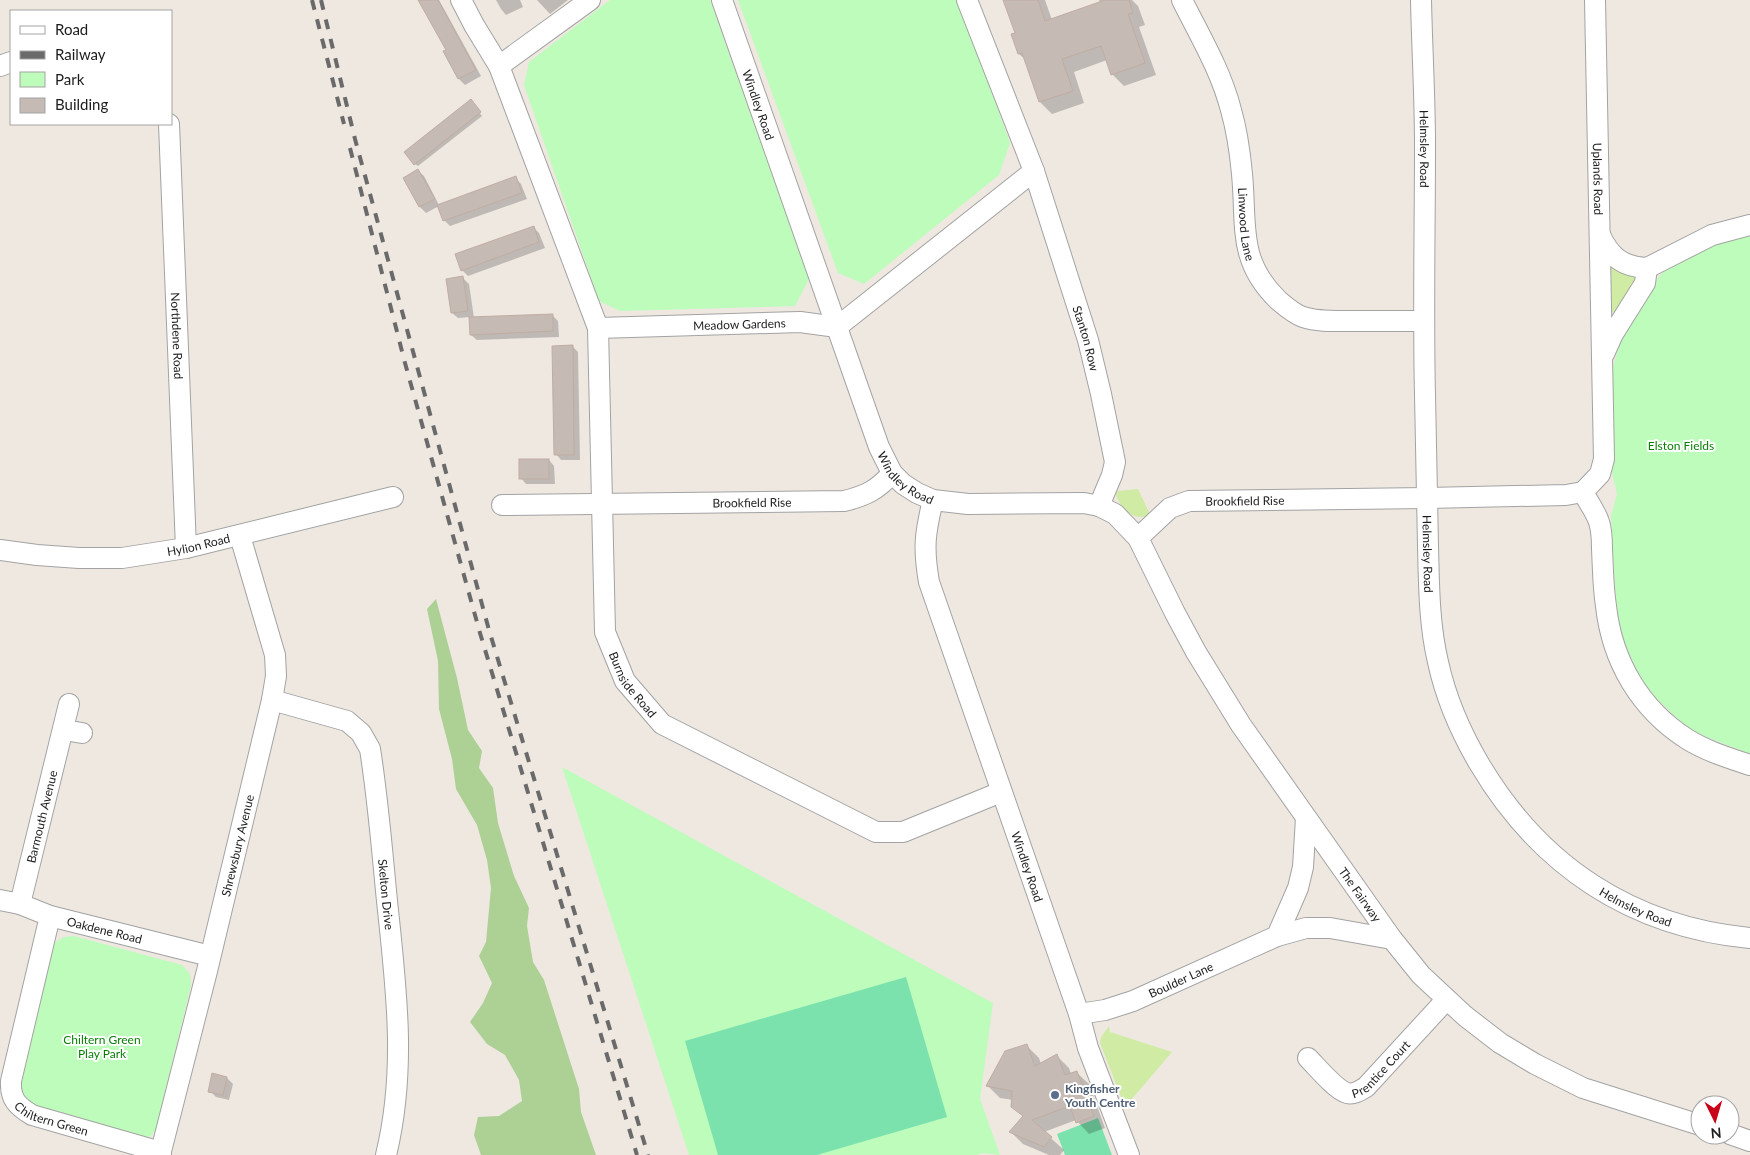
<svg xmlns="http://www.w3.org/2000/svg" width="1750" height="1155" font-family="Lato,sans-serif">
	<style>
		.grass { fill: #d0eca4 }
		.forest { fill: #add094 }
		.park { fill: #bdfcbb }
		.pitch { fill: #7be2ae }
		.shadow { fill: #0003 }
		.building { fill: #c6bab4; stroke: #c1aca3 }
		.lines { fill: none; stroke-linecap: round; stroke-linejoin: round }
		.minor-casing { stroke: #a3a3a3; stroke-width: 22 }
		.minor { stroke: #fff; stroke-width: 20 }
		.rail { stroke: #6a6a6a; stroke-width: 4; stroke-dasharray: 10 10; stroke-linecap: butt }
		.service-dot { fill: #5c6f8a; stroke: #fff; stroke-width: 2 }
		.labels { text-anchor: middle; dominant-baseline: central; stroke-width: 4; stroke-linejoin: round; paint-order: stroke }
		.street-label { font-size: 12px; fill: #1c1c1c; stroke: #fff }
		.park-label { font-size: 12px; fill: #0a7f06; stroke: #fff }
		.service-label { font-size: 12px; font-weight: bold; fill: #4e5e75; stroke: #fff; text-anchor: start }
	</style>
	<rect width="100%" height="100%" fill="#eee8e1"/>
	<g class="grass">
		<polygon points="1610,266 1613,266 1637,277 1616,312 1610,312"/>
		<path d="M1138,489L1149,512L1148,516C1133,521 1119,508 1116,494L1118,491Z"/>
		<polygon points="1109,1026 1110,1032 1172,1052 1125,1107 1100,1043 1101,1037"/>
	</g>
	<polygon class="forest" points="436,599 457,678 468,730 482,751 479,768 493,788 498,823 514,876 529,908 527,926 533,962 544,980 579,1089 581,1112 596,1155 481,1155 474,1135 478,1117 499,1116 522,1101 519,1080 505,1055 487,1044 470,1022 483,1003 492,983 479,956 486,942 491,888 487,860 477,825 456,789 452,759 439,709 438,661 427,609"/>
	<g class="park">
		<polygon points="610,0 710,0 809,279 795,306 620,311 599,301 524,85 529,62"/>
		<polygon points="738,0 959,0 1010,143 999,175 864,284 838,273"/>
		<polygon points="1750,234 1750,754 1709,738 1694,731 1680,721 1656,698 1642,680 1623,641 1617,622 1611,516 1617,494 1611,468 1611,388 1614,363 1623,334 1636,308 1661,274 1690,253 1726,238"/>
		<polygon points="562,767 993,1003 980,1099 1000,1155 983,1153 977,1155 689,1155"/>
		<polygon points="74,936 182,965 190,974 191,985 156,1129 151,1136 140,1139 30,1105 20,1093 21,1069 54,943 64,937"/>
	</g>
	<g class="pitch">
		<polygon points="906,977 947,1117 817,1155 718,1155 685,1041"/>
		<polygon points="1098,1118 1112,1155 1065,1155 1057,1134"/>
	</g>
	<g class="shadow">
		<polygon points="420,0 439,0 481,76 465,85 459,79 444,52 448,50"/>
		<polygon points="496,0 520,0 523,7 506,15 501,9"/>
		<polygon points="537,0 568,0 550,14"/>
		<polygon points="1005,0 1045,0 1052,20 1100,3 1099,0 1132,0 1138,6 1145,25 1139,27 1156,75 1124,86 1112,74 1107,60 1074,72 1084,103 1052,114 1040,102 1026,60 1019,54 1012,35 1016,33"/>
		<polygon points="473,104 482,116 418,166 415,164"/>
		<polygon points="418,171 424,176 439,205 515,178 521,184 527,199 450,226 444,220 439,206 426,213 420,207 404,178"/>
		<polygon points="533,227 539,233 545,248 468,276 462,270"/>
		<polygon points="463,278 469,284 474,318 552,315 558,321 559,337 477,340 471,335 470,317 458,318 452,313"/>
		<polygon points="572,346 578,352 580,460 561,460 556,454"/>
		<polygon points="549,460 554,466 555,484 526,484 521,478"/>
		<polygon points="1027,1046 1039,1058 1041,1064 1057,1056 1069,1068 1071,1074 1076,1072 1089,1084 1105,1128 1089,1134 1076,1120 1044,1132 1064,1150 1060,1155 1049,1155 1023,1144 1011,1132 1024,1117 1013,1106 1013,1100 1000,1098 988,1086"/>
		<polygon points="227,1078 233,1084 229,1100 216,1097 210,1091"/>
	</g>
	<g class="building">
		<polygon points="418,0 438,0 476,70 458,79 443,51 446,50"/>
		<polygon points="1003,0 1038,0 1045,21 1105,0 1129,0 1133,13 1128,14 1145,63 1111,75 1101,46 1062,59 1073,91 1039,102 1022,53 1018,54 1011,34 1015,33"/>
		<polygon points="471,99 481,112 414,165 404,152"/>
		<polygon points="418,169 435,199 419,207 403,178"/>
		<polygon points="516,176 522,193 443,221 437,205"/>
		<polygon points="534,226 539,242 461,271 455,254"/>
		<polygon points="463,276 468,311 451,313 446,279"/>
		<polygon points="553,314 553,331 470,335 469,317"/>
		<polygon points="573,345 574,455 554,455 552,346"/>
		<rect x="519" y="459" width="30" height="20"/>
		<polygon points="1027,1044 1035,1066 1057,1054 1065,1075 1077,1071 1094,1116 1076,1123 1070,1106 1032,1120 1052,1137 1044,1147 1009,1132 1023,1116 1011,1107 1012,1091 986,1086 1005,1051"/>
		<polygon points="212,1073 227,1077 223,1095 208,1092"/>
	</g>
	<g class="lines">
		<g class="minor-casing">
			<g id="minor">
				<polyline points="461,0 474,25 499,66"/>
				<path id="s1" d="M590,0L499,66L598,328L800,322L837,327L1034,171"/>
				<path id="s2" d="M722,0L879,447L892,473L903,484L917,493L933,500L968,504L1084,503L1099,506L1115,514L1138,538L1175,613L1196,652L1241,725L1392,939L1421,975L1465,1016L1500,1043L1535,1064L1583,1088L1700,1125"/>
				<path id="s3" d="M967,0L1034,171L1088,340L1101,394L1115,462L1112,475L1099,506"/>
				<path id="s4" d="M1182,0C1200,36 1221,71 1231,110C1237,131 1240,152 1242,174C1247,225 1237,260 1278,300C1285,306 1294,314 1303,317C1318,322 1336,321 1352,321C1376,321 1400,321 1424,321"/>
				<path id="s5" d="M1421,0C1422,48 1425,97 1425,145C1425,228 1423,312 1425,395C1426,446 1427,496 1428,546C1429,585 1429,624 1438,662C1446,699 1461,733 1480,765C1540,866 1632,927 1750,938"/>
				<path id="s6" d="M1595,0L1604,459L1600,474L1583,492C1588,502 1596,512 1599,522C1602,531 1602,540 1602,549C1603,568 1603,587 1606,606C1612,661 1640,709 1687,739C1706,751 1729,758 1750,765"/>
				<polyline points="0,66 11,62"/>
				<path id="s7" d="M169,124L186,548"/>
				<path d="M1600,235C1610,257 1623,267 1647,268"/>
				<path id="s8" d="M598,328L605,632L625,681L662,724L876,832H903L1001,792"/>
				<polyline points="1604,354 1613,334 1645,283 1647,268 1712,235 1750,225"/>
				<path id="s9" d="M933,500C925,533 923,548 929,582L1079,1014L1088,1048L1129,1155"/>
				<path id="s10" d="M502,505L844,501C865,496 878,490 892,473"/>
				<path id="s11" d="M1138,538L1170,508L1189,501L1427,498L1566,495L1583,492"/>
				<path id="s12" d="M0,550L37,555L79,558H122L186,548L393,497"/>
				<path id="s13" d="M272,700L347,721L361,733L370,749C378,799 382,850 387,901C396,987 407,1069 386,1155"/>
				<polyline points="64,730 82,733"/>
				<path id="s14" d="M0,900L20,904L50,916L210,956"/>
				<path id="s15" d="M20,904L69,704"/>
				<path id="s16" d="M50,916L11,1081C10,1099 17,1106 32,1115L161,1152"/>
				<polyline points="1277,936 1306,928 1330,928 1392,939"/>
				<path id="s17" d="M1079,1014L1105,1010L1133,1001L1277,936L1298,888L1303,867L1306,818"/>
				<path id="s18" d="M1308,1058C1317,1067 1336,1090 1347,1093C1354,1095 1361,1090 1366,1087L1446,1000"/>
				<polyline points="1730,1134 1750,1141"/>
				<path id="s19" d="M160,1155L207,971L272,700L276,676L275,655L240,536"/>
			</g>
		</g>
		<use href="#minor" class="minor"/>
		<g class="rail">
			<polyline points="312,0 344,124"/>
			<polyline points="321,0 355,139 489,630 648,1155"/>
			<polyline points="350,148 405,363 480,633 637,1155"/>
		</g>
	</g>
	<circle class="service-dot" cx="1055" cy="1095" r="5"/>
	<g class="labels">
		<g class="street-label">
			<text stroke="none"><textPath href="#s2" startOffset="111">Windley Road</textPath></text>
			<text stroke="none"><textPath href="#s5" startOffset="149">Helmsley Road</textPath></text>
			<text stroke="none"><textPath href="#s6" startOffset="179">Uplands Road</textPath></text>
			<text stroke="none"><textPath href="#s4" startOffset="236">Linwood Lane</textPath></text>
			<text stroke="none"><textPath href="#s1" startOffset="534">Meadow Gardens</textPath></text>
			<text stroke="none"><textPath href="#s7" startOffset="212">Northdene Road</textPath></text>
			<text stroke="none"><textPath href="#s3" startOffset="359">Stanton Row</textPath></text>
			<text stroke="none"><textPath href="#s2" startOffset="516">Windley Road</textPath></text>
			<text stroke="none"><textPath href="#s11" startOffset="120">Brookfield Rise</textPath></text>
			<text stroke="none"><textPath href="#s10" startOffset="250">Brookfield Rise</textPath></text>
			<text stroke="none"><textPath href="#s12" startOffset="200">Hylion Road</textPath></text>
			<text stroke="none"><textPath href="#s5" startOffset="554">Helmsley Road</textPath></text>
			<text stroke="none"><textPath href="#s8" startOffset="364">Burnside Road</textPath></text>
			<text stroke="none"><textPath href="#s15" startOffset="90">Barmouth Avenue</textPath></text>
			<text stroke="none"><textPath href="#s19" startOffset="319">Shrewsbury Avenue</textPath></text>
			<text stroke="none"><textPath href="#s9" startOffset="384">Windley Road</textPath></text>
			<text stroke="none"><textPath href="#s13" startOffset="261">Skelton Drive</textPath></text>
			<text stroke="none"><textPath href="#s2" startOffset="1191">The Fairway</textPath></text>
			<text stroke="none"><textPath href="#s5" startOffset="989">Helmsley Road</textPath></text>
			<text stroke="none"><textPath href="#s14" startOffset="109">Oakdene Road</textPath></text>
			<text stroke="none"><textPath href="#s17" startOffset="108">Boulder Lane</textPath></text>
			<text stroke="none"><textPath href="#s18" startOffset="96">Prentice Court</textPath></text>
			<text stroke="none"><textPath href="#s16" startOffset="232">Chiltern Green</textPath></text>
		</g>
		<g class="park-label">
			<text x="1681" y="445">Elston Fields</text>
			<text x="102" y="1039">Chiltern Green<tspan x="102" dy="14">Play Park</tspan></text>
		</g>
		<g class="service-label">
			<text x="1065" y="1088">Kingfisher<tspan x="1065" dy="14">Youth Centre</tspan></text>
		</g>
	</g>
	<rect x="10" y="10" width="162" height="115" fill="#ffffff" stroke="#a4a4a4"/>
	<rect x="20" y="26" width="25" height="8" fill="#ffffff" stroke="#a4a4a4"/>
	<text x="55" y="35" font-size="15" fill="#1c1c1c">Road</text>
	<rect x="20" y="51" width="25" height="8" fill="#6a6a6a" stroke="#a4a4a4"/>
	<text x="55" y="60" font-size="15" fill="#1c1c1c">Railway</text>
	<rect x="20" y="72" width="25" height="15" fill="#bdfcbb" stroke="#a4a4a4"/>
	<text x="55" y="85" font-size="15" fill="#1c1c1c">Park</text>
	<rect x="20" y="98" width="25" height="15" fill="#c6bab4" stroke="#a4a4a4"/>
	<text x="55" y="110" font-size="15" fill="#1c1c1c">Building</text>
	<g transform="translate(1715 1120) rotate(175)"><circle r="24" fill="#ffffff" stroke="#a4a4a4"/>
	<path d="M0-4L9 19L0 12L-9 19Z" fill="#c90018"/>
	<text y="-8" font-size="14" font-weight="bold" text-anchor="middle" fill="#1c1c1c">N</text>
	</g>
</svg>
